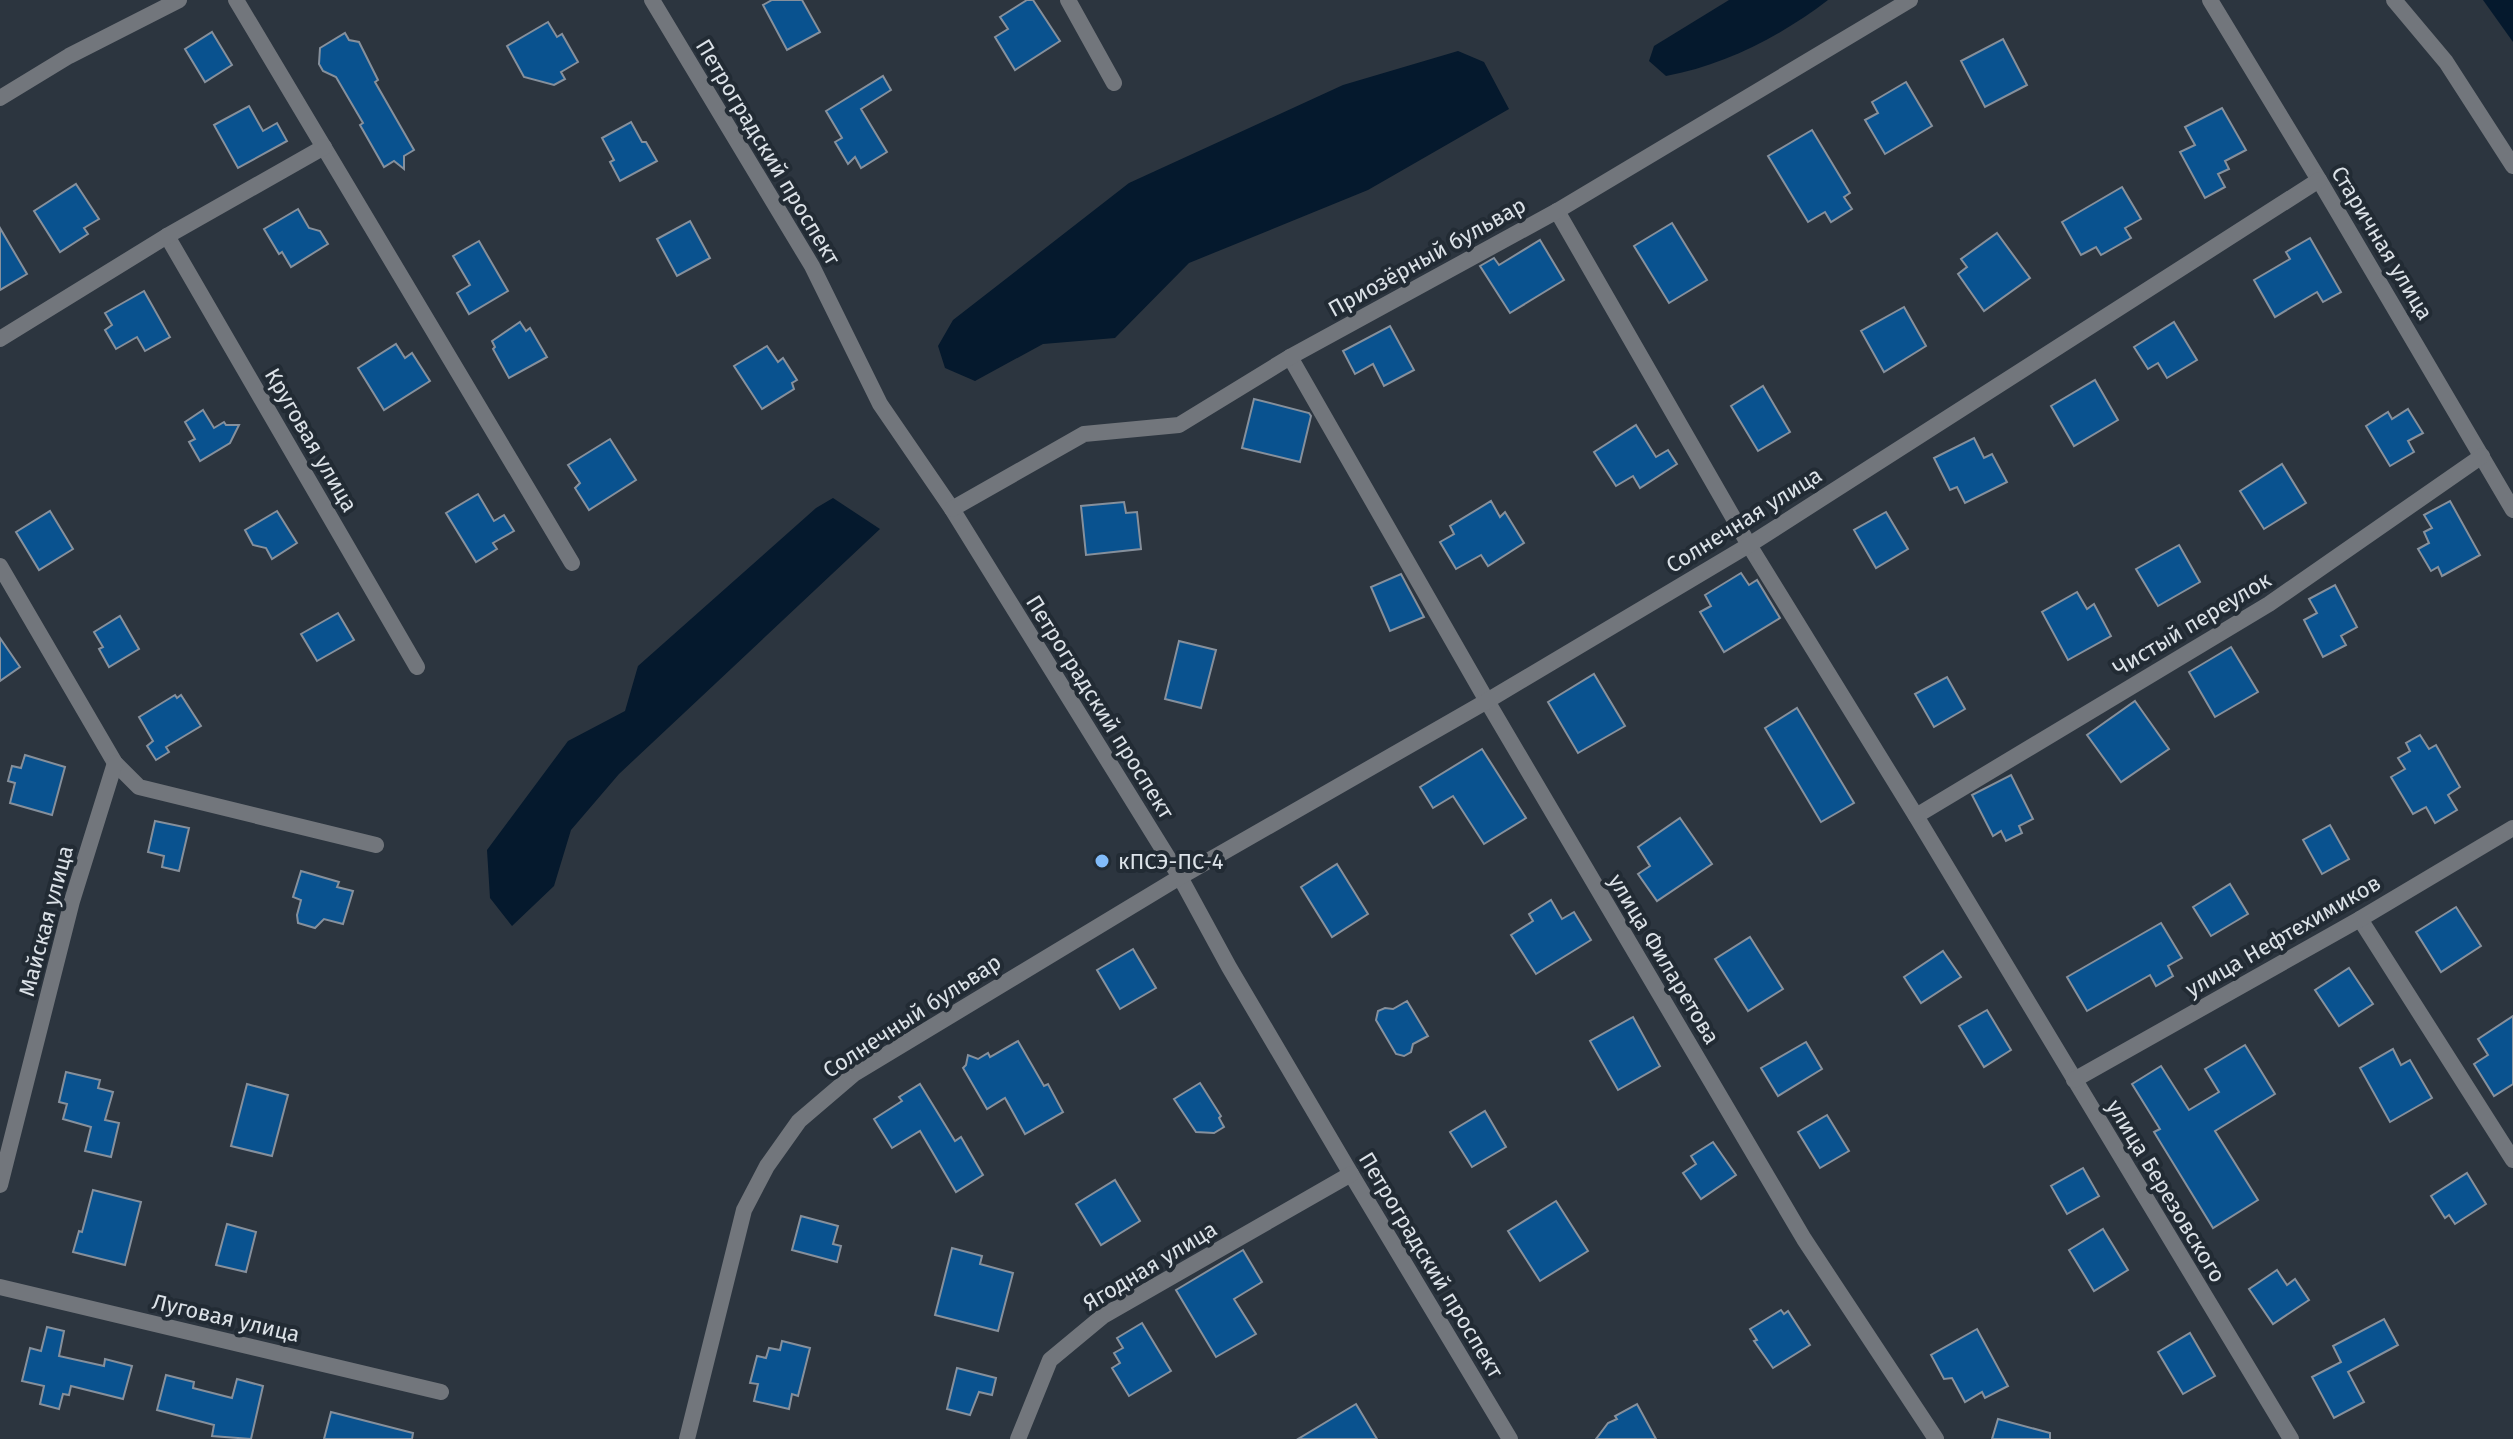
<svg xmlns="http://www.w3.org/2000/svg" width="2513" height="1439" font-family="'Fira Sans',sans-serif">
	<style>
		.water { fill: #05192d }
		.building { fill: #09528f; stroke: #86909c; stroke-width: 2 }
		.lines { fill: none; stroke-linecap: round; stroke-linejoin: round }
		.street { stroke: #72767c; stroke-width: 16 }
		.poi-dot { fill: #82bcfa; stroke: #222b34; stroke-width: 3 }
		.labels { text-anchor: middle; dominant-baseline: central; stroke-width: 8; stroke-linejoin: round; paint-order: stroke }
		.street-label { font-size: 22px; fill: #dce2e8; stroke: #222b34 }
		.poi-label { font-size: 22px; fill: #dce2e8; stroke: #222b34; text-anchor: start }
	</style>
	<rect width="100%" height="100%" fill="#2c353f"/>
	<g class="water">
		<path d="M1729,0H1828C1781,36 1725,65 1666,76L1649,61L1654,46Z"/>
		<polygon points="2483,0 2513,0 2513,42"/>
		<polygon points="1458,51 1484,62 1509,109 1368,190 1189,263 1115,338 1043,344 975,381 945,368 938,346 953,320 1129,183 1343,85"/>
		<polygon points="833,498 880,529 619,774 571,830 554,886 512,926 490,898 487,850 568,741 625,711 638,666 816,508"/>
	</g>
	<g class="building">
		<polygon points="772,0 802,0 820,32 787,50 763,5"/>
		<polygon points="1027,0 1033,0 1060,41 1015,70 995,37 1008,29 1000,17"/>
		<polygon points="548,22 557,37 562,34 578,62 561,72 565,79 554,85 524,77 507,46"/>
		<polygon points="212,32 232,65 205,82 185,49"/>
		<polygon points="345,33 349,40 359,42 378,80 375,82 414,150 404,156 404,169 394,161 384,167 360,125 363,123 336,77 323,71 319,64 320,48"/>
		<polygon points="2003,39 2027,85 1985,107 1961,61"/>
		<polygon points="883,76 891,90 861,109 887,152 861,168 855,157 848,164 835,142 842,138 826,111"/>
		<polygon points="1906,82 1932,126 1885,154 1865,120 1878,113 1872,102"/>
		<polygon points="249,106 263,131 277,123 287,141 238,168 214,125"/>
		<polygon points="2222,108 2246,150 2225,161 2229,169 2218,174 2225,187 2205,198 2180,152 2195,145 2185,127"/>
		<polygon points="631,122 642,142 646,142 657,161 620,181 610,162 614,160 602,138"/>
		<polygon points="1812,130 1850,193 1844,197 1852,209 1831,222 1825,212 1808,222 1768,156"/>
		<polygon points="76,184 99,219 84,228 88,234 60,252 34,211"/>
		<polygon points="2122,187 2141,219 2125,228 2131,238 2101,255 2096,247 2081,255 2062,222"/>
		<polygon points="298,209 309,228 320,231 328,244 291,267 282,252 279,254 264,229"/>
		<polygon points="690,221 710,258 677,276 657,239"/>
		<polygon points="1672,223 1707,280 1669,303 1634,246"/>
		<polygon points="0,228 27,274 0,290"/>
		<polygon points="1997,233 2030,278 1984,311 1958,274 1967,267 1961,259"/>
		<polygon points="2310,238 2341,292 2323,302 2317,292 2275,317 2254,280 2290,259 2286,252"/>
		<polygon points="1540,240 1564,280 1510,313 1480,266 1494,258 1499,265"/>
		<polygon points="479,241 508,291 469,314 457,293 470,285 453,256"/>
		<polygon points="144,291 170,337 145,351 137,337 116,349 105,330 112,325 105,313"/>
		<polygon points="1904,307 1926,346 1884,372 1861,331"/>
		<polygon points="520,322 526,331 530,328 547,357 509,378 493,349 495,347 492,341"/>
		<polygon points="2174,322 2197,360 2167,378 2158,363 2148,369 2134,347"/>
		<polygon points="1390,326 1414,370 1384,386 1373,364 1355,374 1343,351"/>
		<polygon points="396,344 405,358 412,353 430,381 384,410 358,368"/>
		<polygon points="767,346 778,362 783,358 797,380 792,383 794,389 762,409 734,366"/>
		<polygon points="2095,380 2118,420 2074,446 2051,406"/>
		<polygon points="1763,386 1790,432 1758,451 1731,406"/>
		<polygon points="1254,399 1309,413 1311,416 1300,462 1242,448"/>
		<polygon points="2408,409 2423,433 2408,441 2414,452 2390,466 2366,426 2388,412 2392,419"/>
		<polygon points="203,410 214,428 224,422 226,425 239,425 230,443 200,461 189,442 195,439 185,422"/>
		<polygon points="1636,425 1656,457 1668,450 1677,464 1640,488 1633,476 1616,486 1594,452"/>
		<polygon points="1974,438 1984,458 1992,454 2007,482 1965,503 1957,487 1950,490 1934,458"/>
		<polygon points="610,439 636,480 589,510 575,488 580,483 568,465"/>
		<polygon points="2282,464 2306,503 2264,529 2240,491"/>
		<polygon points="478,494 494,521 504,515 514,531 493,543 497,549 476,562 446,513"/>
		<polygon points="1491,501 1500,517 1505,512 1524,543 1488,566 1481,555 1456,569 1440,542 1454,534 1450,526"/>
		<polygon points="2450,501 2480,555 2442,576 2438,567 2431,571 2418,549 2429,543 2424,532 2432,528 2424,515"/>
		<polygon points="1124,502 1126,513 1137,512 1141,549 1086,555 1081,506"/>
		<polygon points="50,511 73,549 39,570 16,532"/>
		<polygon points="277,511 297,543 272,559 266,548 253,545 245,530"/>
		<polygon points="1886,512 1908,549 1876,568 1854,530"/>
		<polygon points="2179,545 2200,582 2158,606 2136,569"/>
		<polygon points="1741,573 1749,585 1757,580 1780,618 1724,652 1700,612 1711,606 1705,595"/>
		<polygon points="1401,574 1424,617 1390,631 1371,587"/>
		<polygon points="2335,585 2357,627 2341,636 2346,645 2323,657 2304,620 2317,613 2309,599"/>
		<polygon points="2077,592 2087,609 2094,604 2111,636 2068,660 2042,612"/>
		<polygon points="338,613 354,640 317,661 301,634"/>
		<polygon points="120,616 139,649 109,667 99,649 103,647 94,632"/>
		<polygon points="0,638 20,667 0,681"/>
		<polygon points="1179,641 1216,650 1201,708 1165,699"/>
		<polygon points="2231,647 2258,692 2215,717 2189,672"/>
		<polygon points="1594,674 1625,726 1578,753 1548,702"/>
		<polygon points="1947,677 1965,709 1934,727 1915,694"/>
		<polygon points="175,695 177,698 181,695 201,726 166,747 169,752 156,760 147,746 153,741 139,717"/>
		<polygon points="2135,701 2169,749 2121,782 2087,735"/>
		<polygon points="1797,708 1854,803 1821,822 1765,728"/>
		<polygon points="2420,735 2429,749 2436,745 2460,787 2448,795 2457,810 2435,823 2426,807 2413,814 2391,777 2405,769 2398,758 2410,751 2406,743"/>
		<polygon points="1482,749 1526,818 1484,844 1453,796 1433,808 1420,787"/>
		<polygon points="25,755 65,767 52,815 10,803 15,783 8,781 12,766 21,768"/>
		<polygon points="2011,775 2033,819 2019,826 2022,833 2006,841 2001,831 1993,836 1972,795"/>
		<polygon points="1680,818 1712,864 1657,901 1638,874 1650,866 1638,847"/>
		<polygon points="155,821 189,828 179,871 162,867 164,856 148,852"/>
		<polygon points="2330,825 2349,859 2322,874 2303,840"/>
		<polygon points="1337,864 1368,914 1332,937 1301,887"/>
		<polygon points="301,871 339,882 337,887 353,891 343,924 324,919 315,928 298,923 297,915 301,900 293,897"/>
		<polygon points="2230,884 2248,914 2211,936 2193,907"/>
		<polygon points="1551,900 1562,919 1574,912 1591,940 1536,974 1511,935 1533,921 1529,914"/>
		<polygon points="2456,907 2481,946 2441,972 2416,932"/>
		<polygon points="2161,923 2182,958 2168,966 2173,976 2156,986 2150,975 2087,1011 2067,977"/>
		<polygon points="1750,937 1783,989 1748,1011 1715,959"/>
		<polygon points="1133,949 1156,988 1120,1009 1097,970"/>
		<polygon points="1943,951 1961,977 1921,1003 1904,977"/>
		<polygon points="2349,968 2373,1004 2339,1026 2315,990"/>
		<polygon points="1407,1001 1428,1036 1413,1044 1411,1052 1404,1056 1396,1054 1376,1020 1378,1011 1385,1008 1393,1009"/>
		<polygon points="1987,1010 2011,1050 1984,1067 1959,1026"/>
		<polygon points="2513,1016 2513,1084 2494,1096 2474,1064 2488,1055 2478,1039"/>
		<polygon points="1633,1017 1660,1066 1618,1090 1590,1041"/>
		<polygon points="1018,1041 1044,1086 1048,1084 1063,1112 1025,1134 1005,1098 987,1109 963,1068 966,1065 968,1055 978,1059 988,1053 990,1057"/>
		<polygon points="1806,1042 1822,1069 1778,1096 1761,1068"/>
		<polygon points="2245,1045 2275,1094 2215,1131 2258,1200 2213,1228 2154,1132 2160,1129 2132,1084 2161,1066 2189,1110 2219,1092 2205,1069"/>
		<polygon points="2393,1049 2401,1065 2410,1060 2432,1098 2390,1122 2360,1068"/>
		<polygon points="66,1072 100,1080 98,1088 113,1092 105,1120 119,1123 111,1157 85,1151 91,1127 63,1119 67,1104 59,1102"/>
		<polygon points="1200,1083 1221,1116 1219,1118 1224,1127 1214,1133 1196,1132 1174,1099"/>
		<polygon points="247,1084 288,1095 272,1156 231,1146"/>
		<polygon points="920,1084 955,1141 961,1137 983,1175 956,1192 920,1131 892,1148 874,1119 902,1101 899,1097"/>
		<polygon points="1485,1111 1506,1147 1472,1167 1450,1132"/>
		<polygon points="1827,1115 1849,1151 1820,1168 1798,1132"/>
		<polygon points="1713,1142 1736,1175 1701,1199 1683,1173 1696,1164 1691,1156"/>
		<polygon points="2083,1168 2099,1196 2067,1214 2051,1186"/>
		<polygon points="2467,1173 2486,1204 2455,1224 2449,1215 2445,1218 2431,1196"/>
		<polygon points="1115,1180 1140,1221 1101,1245 1076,1204"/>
		<polygon points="93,1190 141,1202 125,1265 73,1252 79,1231 82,1232"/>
		<polygon points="1556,1201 1588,1251 1540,1281 1508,1231"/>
		<polygon points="801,1216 838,1226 833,1244 841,1246 837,1262 792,1250"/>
		<polygon points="227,1224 256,1232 246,1272 216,1265"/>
		<polygon points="2103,1229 2128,1270 2094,1291 2069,1250"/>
		<polygon points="952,1248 982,1256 980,1264 1013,1273 998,1331 935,1315"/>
		<polygon points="1243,1250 1262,1282 1234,1299 1256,1334 1216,1357 1176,1290"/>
		<polygon points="2277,1270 2287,1285 2295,1279 2309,1300 2273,1324 2249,1289"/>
		<polygon points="1781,1310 1784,1314 1788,1311 1810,1345 1773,1368 1754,1341 1757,1340 1750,1329"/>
		<polygon points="2384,1319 2398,1345 2348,1372 2364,1402 2334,1418 2312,1377 2341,1362 2333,1346"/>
		<polygon points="1142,1323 1171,1371 1129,1396 1112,1368 1120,1363 1114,1353 1123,1348 1117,1338"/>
		<polygon points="47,1327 64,1331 59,1356 104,1366 105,1359 132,1366 123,1399 71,1386 69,1395 63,1394 59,1409 40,1404 44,1386 22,1381 30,1348 41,1351"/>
		<polygon points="1977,1329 2008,1386 1985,1398 1982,1392 1965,1402 1952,1378 1944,1379 1931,1355"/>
		<polygon points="2190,1333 2215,1376 2183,1394 2158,1352"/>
		<polygon points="782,1341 810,1348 798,1396 792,1394 789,1409 754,1401 758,1384 750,1383 757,1356 766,1358 769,1348 780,1350"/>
		<polygon points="957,1368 996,1378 992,1395 979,1392 970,1415 947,1409"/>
		<polygon points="166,1375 194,1382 193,1388 232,1398 237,1379 263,1386 251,1439 212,1436 214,1425 157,1410"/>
		<polygon points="1356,1404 1377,1439 1298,1439"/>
		<polygon points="1637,1404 1656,1439 1596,1439 1608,1423 1617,1419 1615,1416"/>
		<polygon points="331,1412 413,1433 412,1439 324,1439"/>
		<polygon points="1998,1419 2050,1433 2050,1439 1992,1439"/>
	</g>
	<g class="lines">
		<g class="street">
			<polyline points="236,0 572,563"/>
			<polyline points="652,0 812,266 880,404 952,509 1180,877 1229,967 1351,1174 1510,1439"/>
			<polyline points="1068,0 1114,83"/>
			<polyline points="2210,0 2319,180 2513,510"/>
			<polyline points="2394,0 2446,62 2513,166"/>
			<polyline points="0,98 69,56 179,0"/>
			<polyline points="1557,211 1749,545 1916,816 2291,1439"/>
			<polyline points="167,236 417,667"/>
			<polyline points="0,339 167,236 324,147"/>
			<polyline points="1290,357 1487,701 1804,1239 1936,1439"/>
			<polyline points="952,509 1084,434 1179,425 1290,357 1557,211 1910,0"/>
			<polyline points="0,566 115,763 139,787 376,845"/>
			<polyline points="1916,816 2269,604 2482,456"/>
			<polyline points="2360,919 2513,1160"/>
			<polyline points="2074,1080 2360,919 2513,828"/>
			<polyline points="0,1185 72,901 115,763"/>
			<polyline points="0,1287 441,1392"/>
			<polyline points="687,1439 744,1210 767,1166 799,1121 854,1074 1180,877 1487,701 1749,545 2319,180"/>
			<polyline points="1018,1439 1050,1360 1103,1316 1351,1174"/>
		</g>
	</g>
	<circle class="poi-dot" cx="1102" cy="861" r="8"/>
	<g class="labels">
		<g class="street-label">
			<text transform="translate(768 152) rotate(59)">Петроградский проспект</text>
			<text transform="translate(2382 243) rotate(59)">Старичная улица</text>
			<text transform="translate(1427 257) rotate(-29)">Приозёрный бульвар</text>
			<text transform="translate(311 440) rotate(60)">Круговая улица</text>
			<text transform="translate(1744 520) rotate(-32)">Солнечная улица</text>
			<text transform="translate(2192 624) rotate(-31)">Чистый переулок</text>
			<text transform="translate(1100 707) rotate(58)">Петроградский проспект</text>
			<text transform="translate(46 921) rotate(-75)">Майская улица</text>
			<text transform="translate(2283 936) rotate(-30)">улица Нефтехимиков</text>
			<text transform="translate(1664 959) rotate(59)">улица Филаретова</text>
			<text transform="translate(912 1016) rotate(-33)">Солнечный бульвар</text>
			<text transform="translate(2166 1191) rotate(59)">улица Березовского</text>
			<text transform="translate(1431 1265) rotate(59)">Петроградский проспект</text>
			<text transform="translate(1150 1266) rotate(-31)">Ягодная улица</text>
			<text transform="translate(226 1318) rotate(13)">Луговая улица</text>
		</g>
		<g class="poi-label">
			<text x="1118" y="861">кПСЭ-ПС-4</text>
		</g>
	</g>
</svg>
